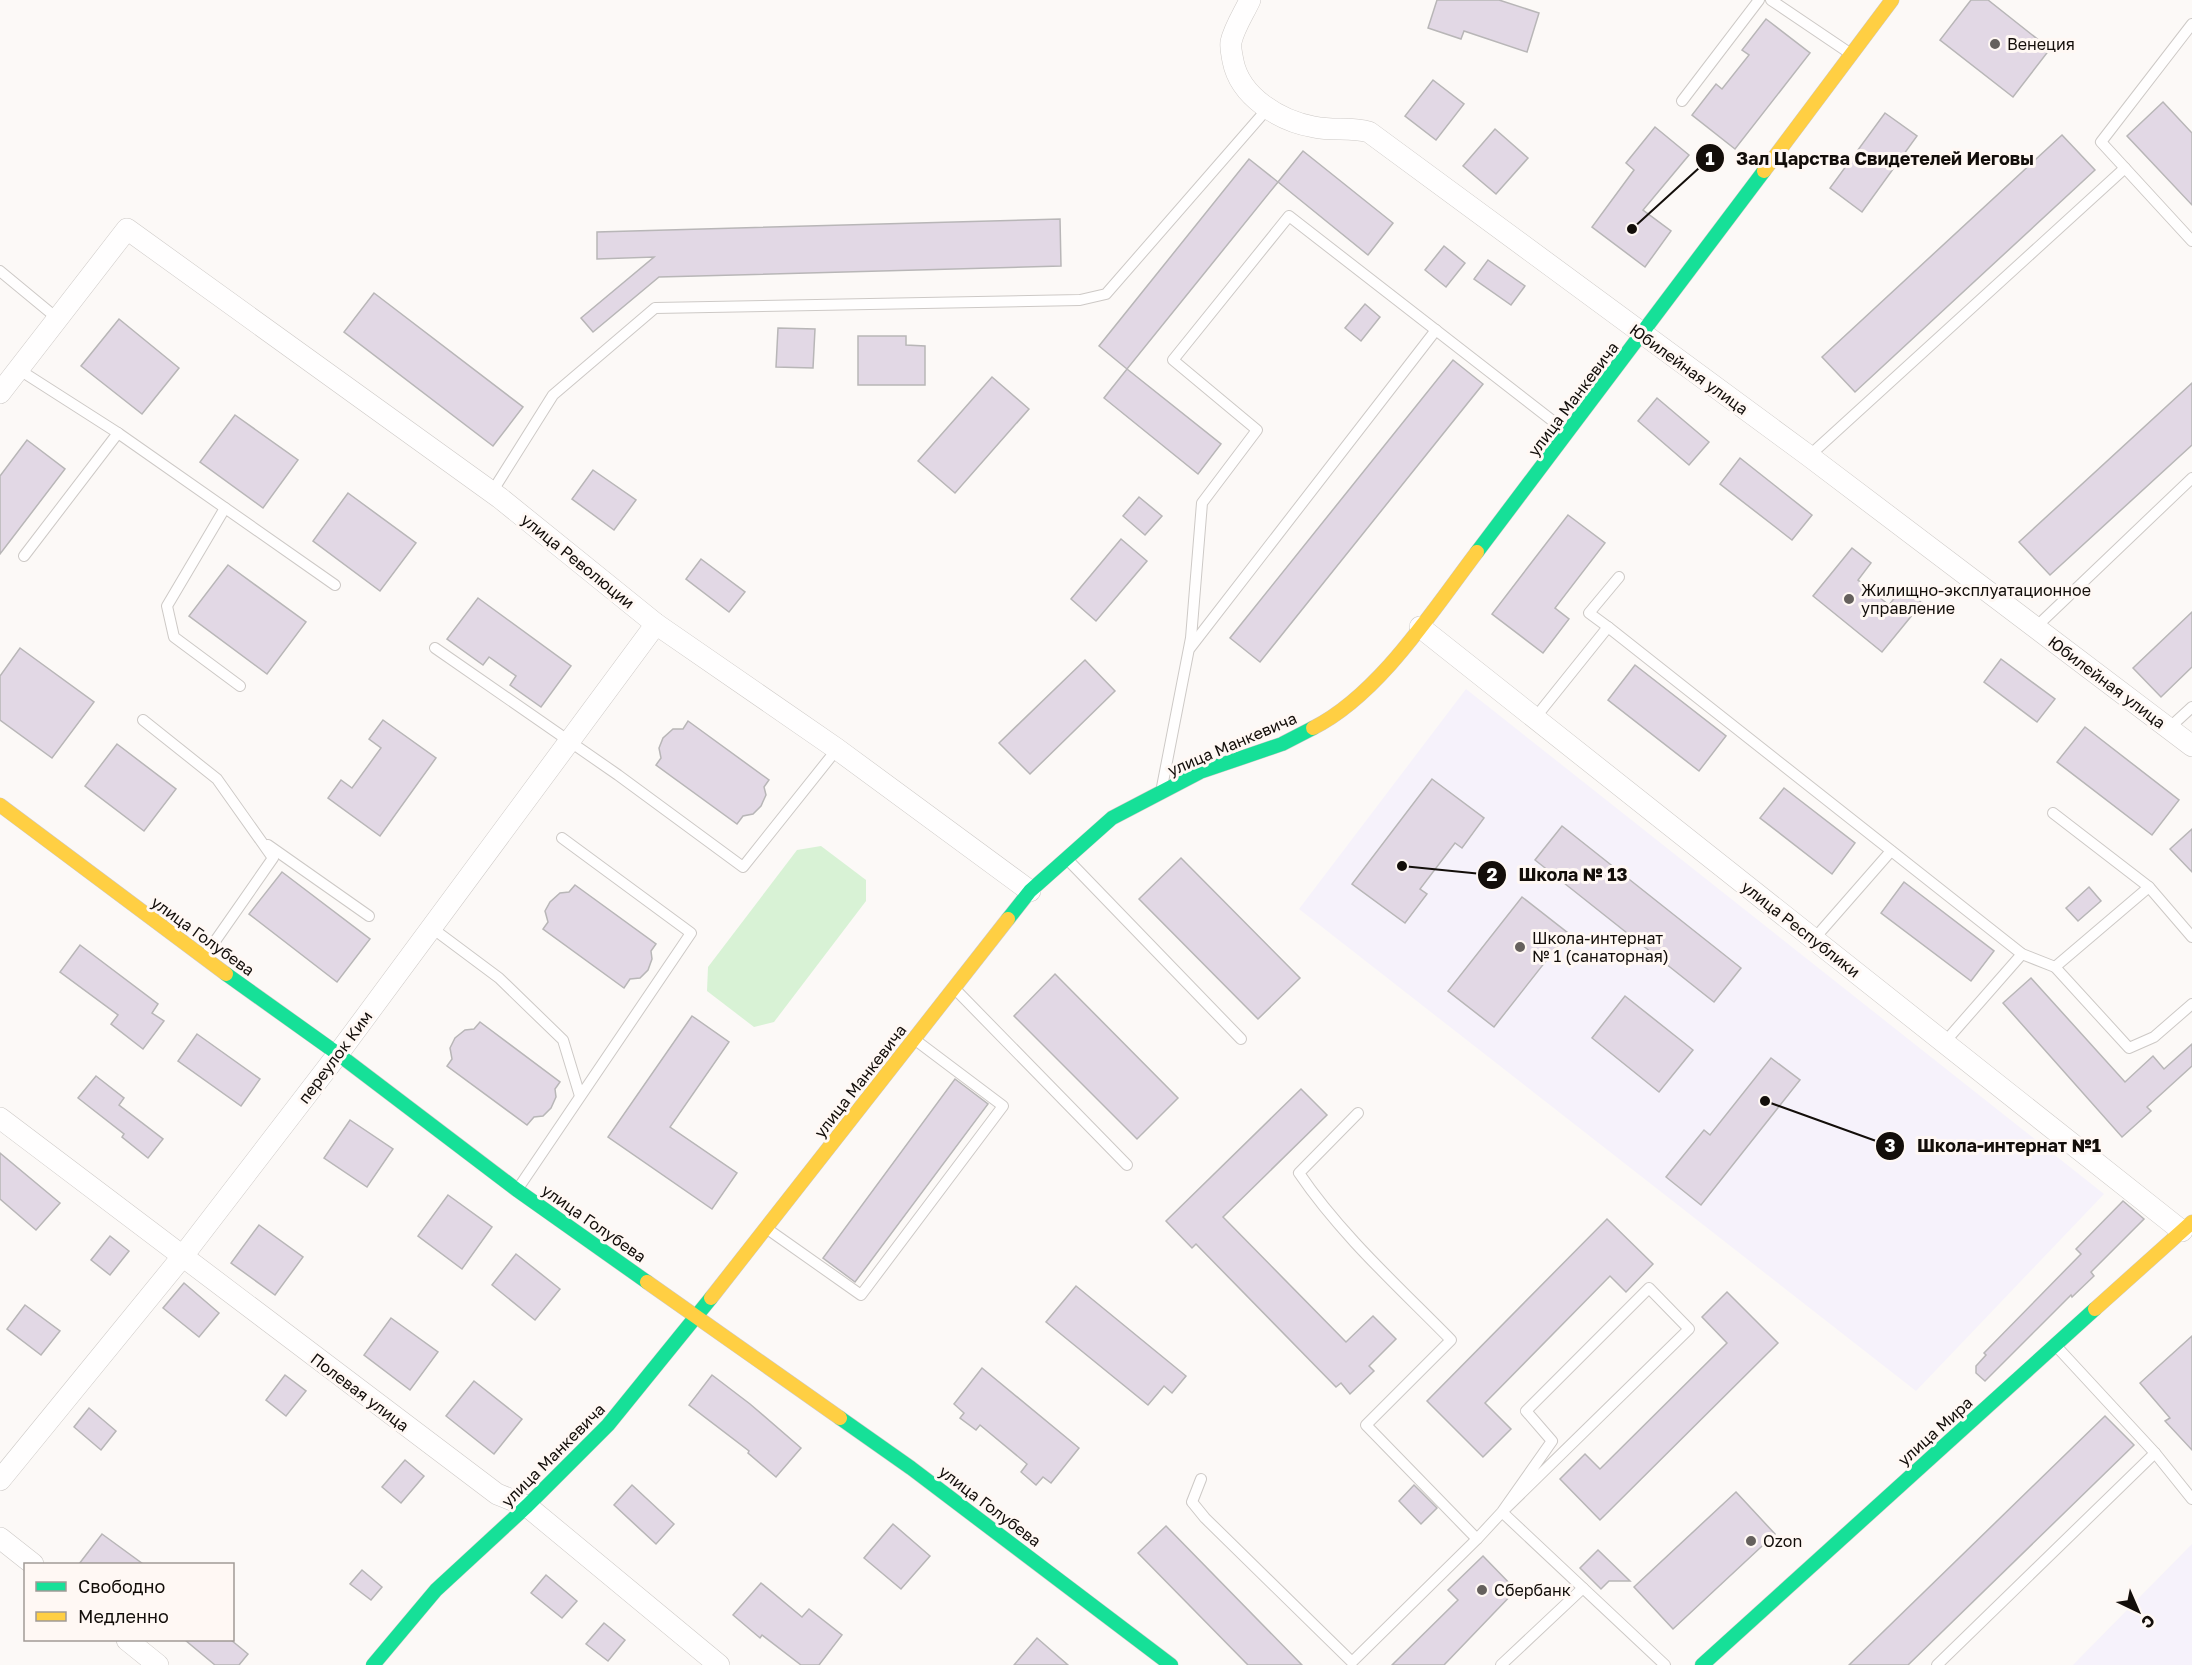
<svg xmlns="http://www.w3.org/2000/svg" width="2192" height="1665" font-family="'Golos Text',sans-serif">
	<style>
		.education { fill: #f6f2fb }
		.green { fill: #d8f2d5 }
		.building { fill: #e2d8e5; stroke: #b8b6b7; stroke-width: 1.5 }
		.lines { fill: none; stroke-linecap: round; stroke-linejoin: round }
		.lane-casing { stroke: #cdc9c6; stroke-width: 12 }
		.street-casing { stroke: #cdc9c6; stroke-width: 22 }
		.fast-casing { stroke: #cdc9c6; stroke-width: 15 }
		.slow-casing { stroke: #cdc9c6; stroke-width: 15 }
		.lane { stroke: #fffefe; stroke-width: 10 }
		.street { stroke: #fffefe; stroke-width: 21 }
		.fast { stroke: #16e098; stroke-width: 14 }
		.slow { stroke: #ffcf43; stroke-width: 14 }
		.poi-dot { fill: #65605d; stroke: #fff8f4; stroke-width: 2 }
		.labels { text-anchor: middle; dominant-baseline: central; stroke-width: 6; stroke-linejoin: round; paint-order: stroke }
		.poi-label { font-size: 16px; fill: #130e0a; stroke: #fff8f4; text-anchor: start }
		.street-label { font-size: 16px; fill: #130e0a; stroke: #fff8f4 }
		.leader { fill: none; stroke: #130e0a; stroke-width: 2 }
		.callout-dot { fill: #130e0a; stroke: #fff8f4; stroke-width: 2 }
		.mark-label { font-size: 18px; text-anchor: middle; font-weight: bold; fill: #fff }
		.callout-label { font-size: 18px; text-anchor: middle; font-weight: bold; fill: #130e0a; stroke: #fff8f4; stroke-width: 6; stroke-linejoin: round; paint-order: stroke }
	</style>
	<rect width="100%" height="100%" fill="#fcf9f7"/>
	<g class="education">
		<polygon points="1466,689 2104,1194 1916,1391 1299,909"/>
		<polygon points="2192,1544 2192,1665 2073,1665"/>
	</g>
	<polygon class="green" points="821,846 866,880 866,901 774,1022 754,1027 707,991 708,967 797,850"/>
	<g class="building">
		<polygon points="1437,0 1499,0 1539,13 1527,52 1464,31 1461,39 1428,28"/>
		<polygon points="1971,0 1988,0 2050,49 2013,97 1940,40"/>
		<polygon points="1766,19 1810,53 1735,149 1692,115 1716,84 1722,89 1749,55 1742,50"/>
		<polygon points="1433,80 1464,104 1436,140 1405,116"/>
		<polygon points="2163,102 2192,133 2192,205 2127,136"/>
		<polygon points="1885,113 1917,136 1862,212 1830,188"/>
		<polygon points="1655,127 1689,155 1643,210 1671,231 1645,267 1592,227 1634,170 1626,163"/>
		<polygon points="1495,129 1528,158 1496,194 1463,166"/>
		<polygon points="2062,135 2095,170 1855,392 1822,357"/>
		<polygon points="1303,151 1393,223 1368,255 1278,182"/>
		<polygon points="1249,159 1278,182 1127,369 1099,346"/>
		<polygon points="1060,219 1061,266 659,277 593,332 581,318 654,257 597,259 597,232"/>
		<polygon points="1444,246 1465,263 1446,287 1425,270"/>
		<polygon points="1488,260 1525,286 1511,305 1474,279"/>
		<polygon points="374,293 523,407 493,446 344,332"/>
		<polygon points="1365,304 1380,317 1361,341 1345,328"/>
		<polygon points="119,319 179,368 142,414 81,366"/>
		<polygon points="778,328 815,329 813,368 776,367"/>
		<polygon points="858,336 906,336 906,345 925,346 925,385 858,385"/>
		<polygon points="1453,360 1483,384 1260,662 1230,638"/>
		<polygon points="1127,369 1221,444 1198,474 1104,398"/>
		<polygon points="992,377 1029,409 955,493 918,461"/>
		<polygon points="2192,383 2192,445 2050,575 2019,542"/>
		<polygon points="1657,398 1709,442 1689,465 1638,421"/>
		<polygon points="235,415 298,460 263,508 200,462"/>
		<polygon points="27,440 65,469 0,554 0,476"/>
		<polygon points="1740,458 1812,515 1792,540 1720,484"/>
		<polygon points="593,470 636,500 614,530 572,499"/>
		<polygon points="348,493 416,543 380,591 313,541"/>
		<polygon points="1139,497 1162,516 1145,535 1123,516"/>
		<polygon points="1568,515 1605,543 1555,608 1569,619 1543,653 1492,614"/>
		<polygon points="1121,539 1147,561 1096,621 1071,599"/>
		<polygon points="1852,548 1871,563 1858,580 1889,605 1903,587 1922,603 1882,652 1813,596"/>
		<polygon points="701,559 745,592 729,612 686,579"/>
		<polygon points="228,565 306,622 267,674 189,616"/>
		<polygon points="478,598 571,666 541,707 510,685 516,676 489,657 483,665 447,639"/>
		<polygon points="2192,612 2192,667 2161,697 2133,668"/>
		<polygon points="20,648 94,702 52,758 0,720 0,676"/>
		<polygon points="2001,659 2055,699 2037,722 1984,682"/>
		<polygon points="1085,660 1115,691 1030,774 999,743"/>
		<polygon points="1635,665 1726,736 1699,771 1608,700"/>
		<polygon points="383,720 436,758 380,836 328,798 341,780 352,788 381,748 369,739"/>
		<polygon points="688,721 769,780 764,787 766,795 761,806 753,814 743,816 737,824 656,765 661,758 659,748 663,738 673,729 683,729"/>
		<polygon points="2085,727 2179,800 2152,835 2057,762"/>
		<polygon points="117,744 176,789 144,831 85,786"/>
		<polygon points="1432,779 1484,818 1462,848 1455,843 1420,889 1427,894 1405,923 1352,884"/>
		<polygon points="1784,788 1855,843 1832,874 1760,818"/>
		<polygon points="1562,826 1741,968 1714,1002 1535,860"/>
		<polygon points="2192,829 2192,872 2170,849"/>
		<polygon points="1181,858 1300,978 1258,1019 1139,899"/>
		<polygon points="282,872 370,939 337,982 249,914"/>
		<polygon points="1904,882 1994,951 1971,981 1881,913"/>
		<polygon points="575,885 656,944 651,951 652,959 648,970 640,978 630,979 624,988 543,929 548,922 545,911 550,902 560,893 569,892"/>
		<polygon points="2089,887 2101,901 2078,921 2066,908"/>
		<polygon points="1522,897 1568,933 1494,1027 1448,991"/>
		<polygon points="80,945 158,1004 152,1013 164,1021 143,1049 111,1024 118,1015 60,972"/>
		<polygon points="1055,974 1178,1098 1137,1139 1014,1016"/>
		<polygon points="2031,978 2125,1082 2153,1056 2164,1069 2192,1044 2192,1066 2147,1107 2151,1111 2122,1137 2003,1003"/>
		<polygon points="1625,996 1693,1050 1659,1092 1592,1038"/>
		<polygon points="692,1016 729,1042 670,1127 737,1173 712,1209 608,1137"/>
		<polygon points="480,1022 560,1082 555,1089 556,1097 551,1108 543,1116 534,1117 527,1125 447,1066 452,1059 450,1048 455,1038 465,1030 474,1029"/>
		<polygon points="197,1034 260,1079 241,1106 178,1061"/>
		<polygon points="1771,1058 1800,1080 1701,1205 1666,1177 1704,1130 1710,1135"/>
		<polygon points="96,1076 124,1098 119,1105 163,1139 148,1158 122,1137 124,1134 78,1098"/>
		<polygon points="955,1079 988,1104 855,1282 823,1258"/>
		<polygon points="1301,1089 1327,1115 1223,1217 1346,1342 1373,1316 1396,1339 1369,1366 1374,1371 1350,1394 1341,1383 1336,1387 1196,1244 1192,1248 1166,1221"/>
		<polygon points="350,1120 393,1149 367,1187 324,1158"/>
		<polygon points="0,1153 60,1203 36,1230 0,1199"/>
		<polygon points="448,1195 492,1227 462,1269 418,1236"/>
		<polygon points="2123,1201 2144,1219 2091,1272 2094,1276 2072,1297 2071,1295 1985,1381 1976,1373 1976,1366 1986,1355 1984,1353 2081,1254 2076,1249"/>
		<polygon points="1607,1219 1653,1264 1626,1292 1610,1276 1485,1403 1511,1429 1483,1457 1427,1401"/>
		<polygon points="259,1225 303,1257 275,1295 231,1263"/>
		<polygon points="110,1236 129,1251 110,1275 91,1260"/>
		<polygon points="516,1254 560,1289 535,1320 492,1285"/>
		<polygon points="184,1283 219,1313 199,1337 163,1308"/>
		<polygon points="1076,1286 1186,1376 1172,1393 1164,1386 1148,1405 1046,1322"/>
		<polygon points="1727,1292 1778,1343 1600,1520 1560,1479 1585,1454 1600,1469 1727,1343 1702,1317"/>
		<polygon points="25,1305 60,1331 41,1355 7,1329"/>
		<polygon points="391,1318 438,1352 410,1390 364,1355"/>
		<polygon points="2192,1336 2192,1450 2165,1421 2170,1418 2140,1383"/>
		<polygon points="982,1368 1079,1448 1051,1483 1043,1477 1036,1485 1021,1472 1027,1464 980,1425 976,1430 960,1418 964,1413 954,1404"/>
		<polygon points="285,1375 306,1391 286,1416 266,1400"/>
		<polygon points="712,1375 750,1404 801,1448 776,1477 748,1453 749,1451 689,1405"/>
		<polygon points="474,1381 522,1419 494,1454 446,1416"/>
		<polygon points="89,1408 116,1431 101,1450 74,1427"/>
		<polygon points="2105,1416 2134,1445 1908,1665 1849,1665"/>
		<polygon points="405,1460 424,1476 401,1503 382,1487"/>
		<polygon points="632,1485 674,1524 656,1544 614,1505"/>
		<polygon points="1414,1485 1437,1508 1421,1524 1399,1501"/>
		<polygon points="1736,1492 1775,1534 1673,1629 1634,1587"/>
		<polygon points="893,1524 930,1556 901,1589 864,1558"/>
		<polygon points="1166,1526 1302,1665 1248,1665 1138,1553"/>
		<polygon points="102,1534 143,1564 79,1564"/>
		<polygon points="1598,1550 1630,1581 1609,1581 1601,1589 1580,1568"/>
		<polygon points="1483,1556 1516,1590 1444,1665 1392,1665 1458,1600 1448,1590"/>
		<polygon points="362,1570 382,1587 371,1600 350,1584"/>
		<polygon points="546,1575 577,1601 562,1618 531,1593"/>
		<polygon points="761,1583 802,1617 809,1609 842,1635 819,1665 801,1665 762,1635 760,1638 733,1615"/>
		<polygon points="604,1623 625,1640 608,1661 586,1644"/>
		<polygon points="1037,1638 1068,1665 1014,1665"/>
		<polygon points="185,1640 231,1640 248,1654 239,1665 215,1665"/>
	</g>
	<g class="lines">
		<g class="lane-casing">
			<g id="lane">
				<polyline points="1771,0 1851,54"/>
				<polyline points="2192,24 2101,142 2192,241"/>
				<polyline points="1682,101 1759,0"/>
				<polyline points="0,271 58,319"/>
				<polyline points="18,369 118,433 335,585"/>
				<polyline points="1809,456 2125,168"/>
				<polyline points="492,492 553,395 655,308 1080,300 1106,294 1268,108"/>
				<polyline points="225,508 167,606 174,637 240,686"/>
				<polyline points="24,556 118,433"/>
				<polyline points="1608,627 2022,954 2055,967 2129,1048 2154,1037 2192,1004"/>
				<polyline points="2035,628 2192,478"/>
				<polyline points="435,648 618,775 743,867 837,749"/>
				<polyline points="1190,648 1436,330"/>
				<polyline points="1535,718 1608,627 1589,613 1619,577"/>
				<polyline points="143,720 217,779 273,858 204,957"/>
				<polyline points="2168,729 2192,707"/>
				<polyline points="1162,787 1191,638 1202,503 1257,430 1173,360 1289,216 1567,432"/>
				<polyline points="2053,813 2149,887"/>
				<polyline points="268,845 369,916"/>
				<polyline points="1067,859 1241,1039"/>
				<polyline points="432,928 499,978 563,1040 580,1096"/>
				<polyline points="1814,939 1891,851"/>
				<polyline points="2055,967 2149,887 2192,937"/>
				<polyline points="954,988 1127,1165"/>
				<polyline points="1944,1043 2022,954"/>
				<path d="M1358,1113L1299,1173C1341,1235 1399,1287 1451,1340L1366,1425L1477,1539"/>
				<polyline points="517,1190 691,933 562,838"/>
				<polyline points="766,1228 861,1295 1003,1106 914,1039"/>
				<polyline points="2057,1347 2155,1453 2192,1499"/>
				<polyline points="1201,1479 1192,1502 1205,1518 1352,1662 1477,1539 1502,1512 1552,1441 1526,1411 1649,1288 1689,1329 1502,1512 1665,1665"/>
				<polyline points="1501,1665 1583,1588"/>
				<polyline points="1937,1665 2155,1453"/>
			</g>
		</g>
		<g class="street-casing">
			<g id="street">
				<path d="M1250,0C1244,13 1234,28 1231,42C1230,48 1232,55 1233,61C1240,97 1280,121 1314,127C1333,131 1351,127 1369,132L1809,456L2192,746"/>
				<polyline points="0,393 127,229 500,498 656,624 837,749 1030,891"/>
				<polyline points="1420,627 2182,1231"/>
				<polyline points="0,1118 497,1494 527,1506 719,1665"/>
				<polyline points="0,1480 182,1257 338,1054 656,624"/>
				<polyline points="0,1538 33,1564"/>
				<polyline points="127,1640 158,1665"/>
			</g>
		</g>
		<g class="fast-casing">
			<g id="fast">
				<polyline points="1477,552 1764,171"/>
				<polyline points="1008,919 1030,891 1112,818 1200,772 1282,744 1313,728"/>
				<polyline points="226,974 338,1054 517,1190 647,1282"/>
				<polyline points="840,1418 911,1468 1171,1665"/>
				<polyline points="373,1665 436,1590 527,1506 608,1425 711,1298"/>
				<polyline points="1702,1665 2095,1309"/>
			</g>
		</g>
		<g class="slow-casing">
			<g id="slow">
				<polyline points="1764,171 1892,0"/>
				<path d="M1313,728C1379,695 1433,610 1477,552"/>
				<polyline points="0,805 226,974"/>
				<polyline points="647,1282 840,1418"/>
				<polyline points="711,1298 1008,919"/>
				<polyline points="2095,1309 2192,1222"/>
			</g>
		</g>
		<use href="#lane" class="lane"/>
		<use href="#street" class="street"/>
		<use href="#fast" class="fast"/>
		<use href="#slow" class="slow"/>
	</g>
	<g class="poi-dot">
		<circle cx="1995" cy="44" r="6"/>
		<circle cx="1849" cy="599" r="6"/>
		<circle cx="1520" cy="947" r="6"/>
		<circle cx="1751" cy="1541" r="6"/>
		<circle cx="1482" cy="1590" r="6"/>
	</g>
	<g class="labels">
		<g class="poi-label">
			<text x="2007" y="44">Венеция</text>
			<text x="1861" y="590">Жилищно-эксплуатационное<tspan x="1861" dy="18">управление</tspan></text>
			<text x="1532" y="938">Школа-интернат<tspan x="1532" dy="18">№ 1 (санаторная)</tspan></text>
			<text x="1763" y="1541">Ozon</text>
			<text x="1494" y="1590">Сбербанк</text>
		</g>
		<g class="street-label">
			<text transform="translate(1689 369) rotate(36)">Юбилейная улица</text>
			<text transform="translate(1573 399) rotate(-53)">улица Манкевича</text>
			<text transform="translate(578 561) rotate(39)">улица Революции</text>
			<text transform="translate(2107 682) rotate(37)">Юбилейная улица</text>
			<text transform="translate(1232 744) rotate(-23)">улица Манкевича</text>
			<text transform="translate(1801 929) rotate(38)">улица Республики</text>
			<text transform="translate(203 936) rotate(36)">улица Голубева</text>
			<text transform="translate(335 1057) rotate(-53)">переулок Ким</text>
			<text transform="translate(860 1081) rotate(-52)">улица Манкевича</text>
			<text transform="translate(594 1223) rotate(35)">улица Голубева</text>
			<text transform="translate(360 1392) rotate(37)">Полевая улица</text>
			<text transform="translate(1935 1431) rotate(-42)">улица Мира</text>
			<text transform="translate(553 1455) rotate(-45)">улица Манкевича</text>
			<text transform="translate(990 1506) rotate(37)">улица Голубева</text>
		</g>
	</g>
	<path class="leader" d="M1632 229L1710 158M1402 866L1492 875M1765 1101L1890 1146"/>
	<g class="callout-dot">
		<circle cx="1632" cy="229" r="6"/>
		<circle cx="1402" cy="866" r="6"/>
		<circle cx="1765" cy="1101" r="6"/>
		<circle cx="1710" cy="158" r="15"/>
		<circle cx="1492" cy="875" r="15"/>
		<circle cx="1890" cy="1146" r="15"/>
	</g>
	<g class="mark-label">
		<text x="1710" y="165">1</text>
		<text x="1492" y="881">2</text>
		<text x="1890" y="1152">3</text>
	</g>
	<g class="callout-label">
		<text x="1885" y="165">Зал Царства Свидетелей Иеговы</text>
		<text x="1573" y="881">Школа № 13</text>
		<text x="2009" y="1152">Школа-интернат №1</text>
	</g>
	<rect x="24" y="1563" width="210" height="78" fill="#fff8f4" stroke="#a19a96" stroke-width="1.5"/>
	<rect x="36" y="1582" width="30" height="9" fill="#16e098" stroke="#a19a96" stroke-width="1.5"/>
	<text x="78" y="1593" font-size="18" fill="#130e0a">Свободно</text>
	<rect x="36" y="1612" width="30" height="9" fill="#ffcf43" stroke="#a19a96" stroke-width="1.5"/>
	<text x="78" y="1623" font-size="18" fill="#130e0a">Медленно</text>
	<g transform="translate(2138 1611) rotate(136)" stroke="#fff8f4" stroke-width="4.5" paint-order="stroke">
	<path d="M0-4.5L10 22L0 15L-10 22Z" fill="#130e0a"/>
	<text y="-9" font-size="16" font-weight="bold" text-anchor="middle" fill="#130e0a">С</text>
	</g>
</svg>
